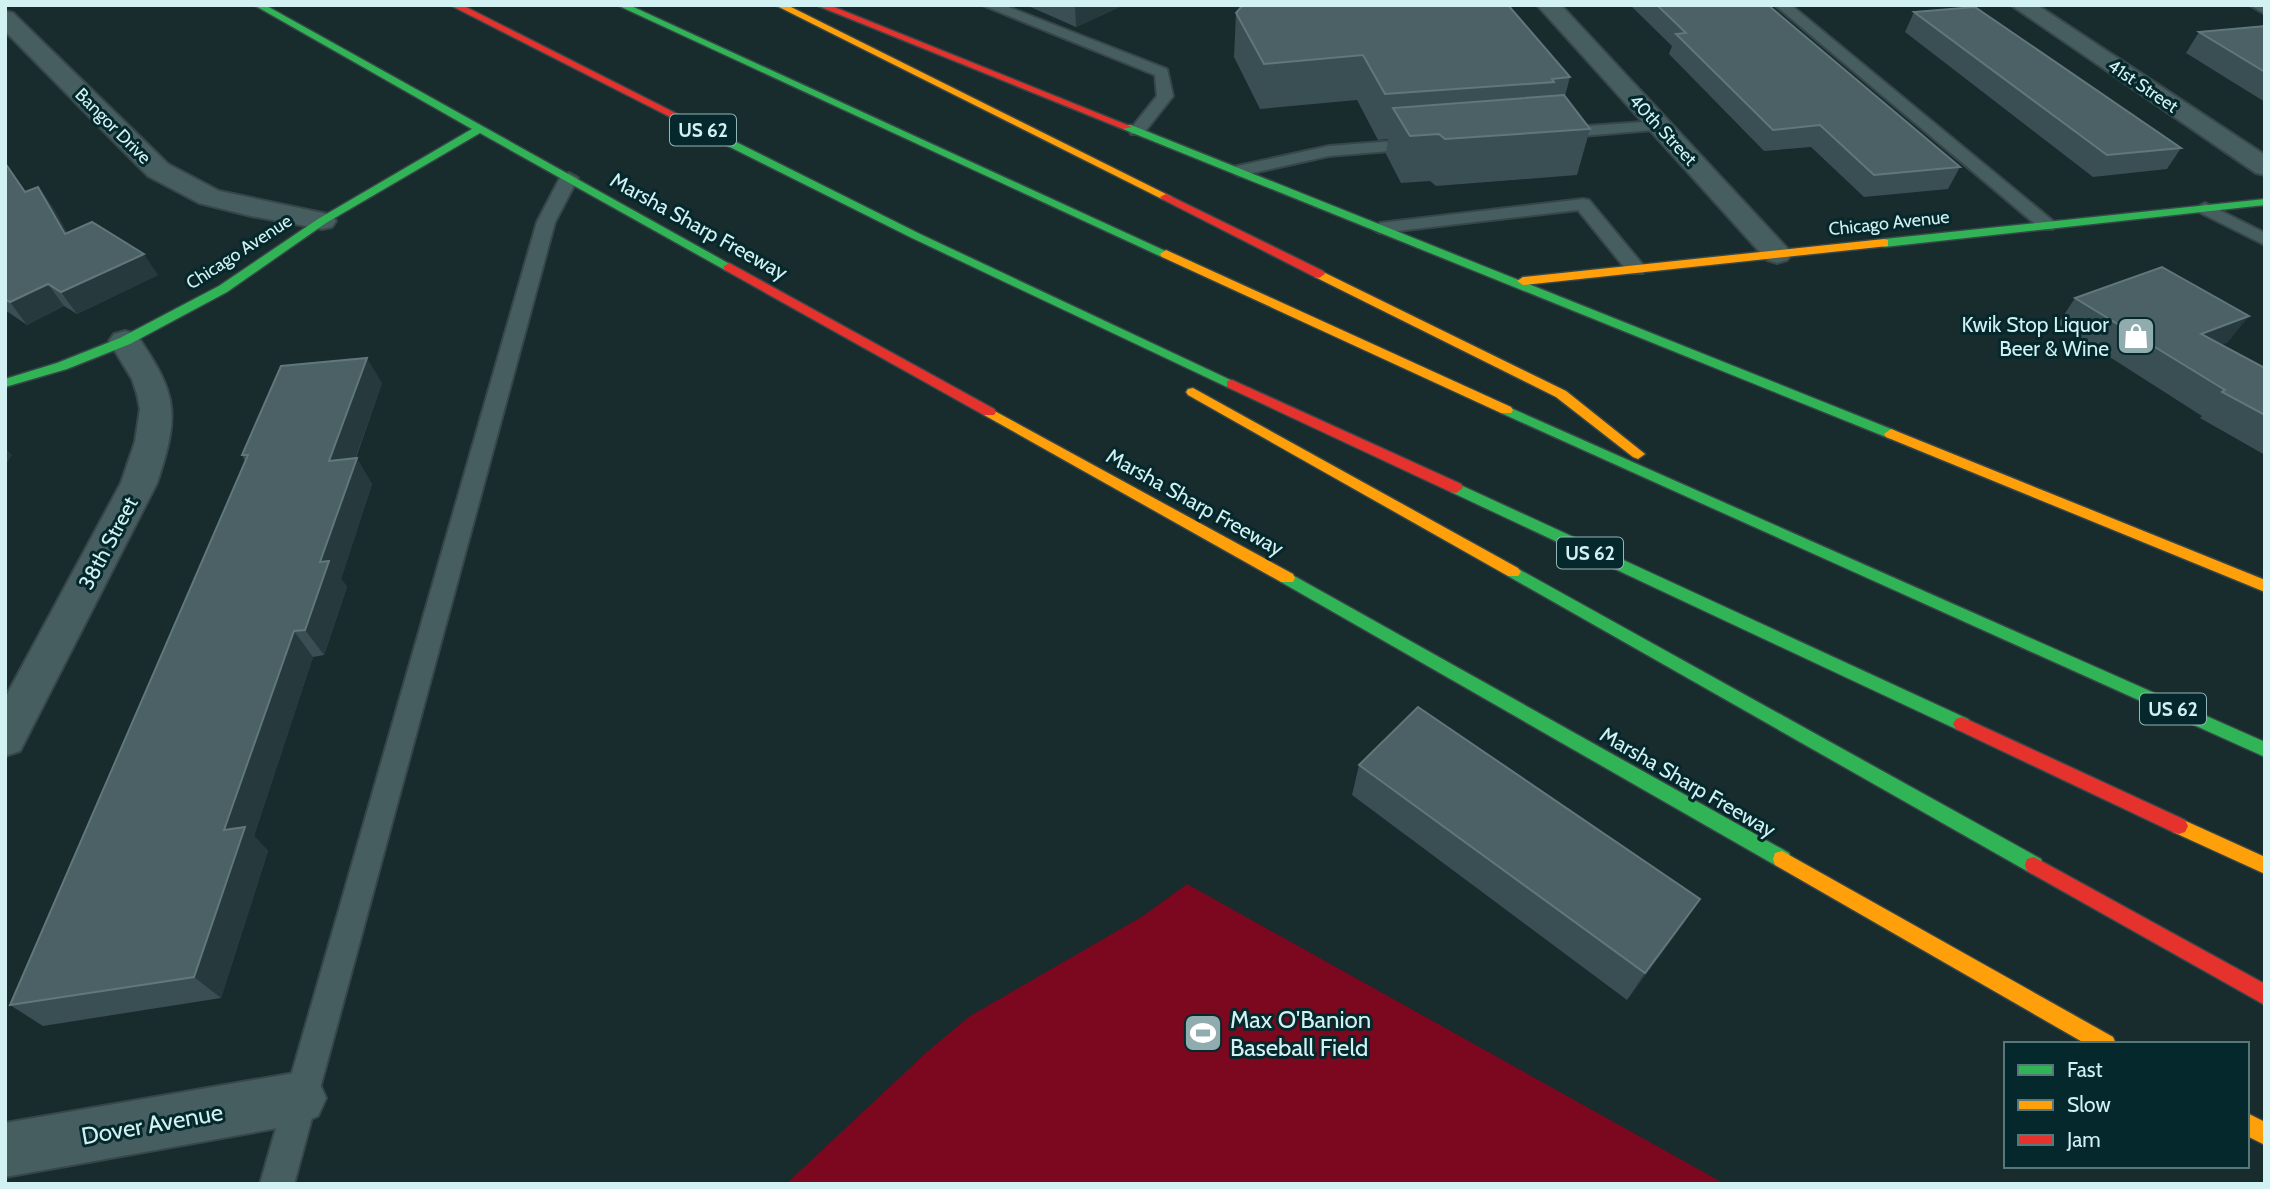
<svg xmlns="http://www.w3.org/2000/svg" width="2270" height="1189" font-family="Cabin,sans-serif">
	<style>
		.green { fill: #7b081f }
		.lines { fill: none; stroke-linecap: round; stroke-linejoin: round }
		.lane-casing { stroke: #374749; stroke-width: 4 }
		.street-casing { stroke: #374749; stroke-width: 4 }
		.fast-casing { stroke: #374749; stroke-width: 3 }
		.slow-casing { stroke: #374749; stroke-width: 3 }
		.jam-casing { stroke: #374749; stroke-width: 3 }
		.lane { fill: #475e60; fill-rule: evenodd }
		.street { fill: #475e60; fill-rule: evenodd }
		.fast { fill: #30b455; fill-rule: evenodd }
		.slow { fill: #ff9f0a; fill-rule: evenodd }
		.jam { fill: #e5322d; fill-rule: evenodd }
		.wall { fill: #3a4f54 }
		.shaded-wall { fill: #26393d }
		.building { fill: #4b6165; stroke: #60777b; stroke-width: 2 }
		.labels { text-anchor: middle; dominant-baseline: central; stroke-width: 6; stroke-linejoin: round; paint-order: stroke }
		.far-street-label { font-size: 18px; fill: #d1f1f3; stroke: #04282b }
		.shield { fill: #04282b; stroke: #94b5b7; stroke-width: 2 }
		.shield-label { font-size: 19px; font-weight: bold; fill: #d1f1f3 }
		.street-label { font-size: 21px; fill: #d1f1f3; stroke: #04282b }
		.poi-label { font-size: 21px; fill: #d1f1f3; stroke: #04282b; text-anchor: end }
		.near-poi-label { font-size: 24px; fill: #d1f1f3; stroke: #04282b; text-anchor: start }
		.near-street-label { font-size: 24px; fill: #d1f1f3; stroke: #04282b }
	</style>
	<rect width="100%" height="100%" fill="#182b2d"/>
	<polygon class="green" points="1187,884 1725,1184 786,1184 928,1051 970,1016 1143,916"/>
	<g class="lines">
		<g class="lane-casing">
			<g id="lane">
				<polygon points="982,5 1003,5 1167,69 1173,96 1143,134 1131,134 1129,131 1157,96 1155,75"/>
				<polygon points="1775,5 1791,5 2053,221 2056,225 2053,229 2041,229"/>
				<polygon points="2250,5 2265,5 2265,14"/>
				<polygon points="1659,121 1667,126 1665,129 1558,138 1550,133 1558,128"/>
				<polygon points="1421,139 1429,144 1427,148 1329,156 1239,176 1230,171 1233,167 1329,146"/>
				<polygon points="569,173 578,178 555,222 294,1184 260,1184 537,222 560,178"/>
				<polygon points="1583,199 1589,200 1643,265 1645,269 1643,273 1629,273 1578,210 1380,233 1371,228 1380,223"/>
				<polygon points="2205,203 2265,233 2265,245 2199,212 2196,208"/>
			</g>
		</g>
		<g class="street-casing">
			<g id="street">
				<polygon points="1537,5 1561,5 1787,248 1792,254 1787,260 1777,263 1767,260"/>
				<polygon points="2011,5 2037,5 2265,155 2265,175 2256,173"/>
				<polygon points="5,11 13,13 168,164 219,191 332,215 336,221 332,227 322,229 251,216 199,203 148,176 5,31"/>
				<path d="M125,331L136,334C178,395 180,413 157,483L20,751L5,756V698L121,483L135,442L140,409L137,394L132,379L109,341L114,334Z"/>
				<polygon points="300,1072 318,1080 326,1098 318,1116 300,1124 5,1177 5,1123"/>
			</g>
		</g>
		<g class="fast-casing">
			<g id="fast">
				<polygon points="254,5 265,5 735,267 729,271 725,270 480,133 326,223 227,292 130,344 67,369 5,387 5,379 57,363 120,338 219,286 318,219 472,129"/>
				<polygon points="617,5 629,5 1172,254 1166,258 1162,257"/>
				<polygon points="686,121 694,121 920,234 1239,384 1237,387 1227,387 912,238 686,125"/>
				<polygon points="1123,125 1131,125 1896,431 1898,434 1891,439 1886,437 1123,129"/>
				<polygon points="2265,199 2265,205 1884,247 1878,243 1884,239"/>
				<polygon points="1506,406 2265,742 2265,757 1501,413 1499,410 1501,407"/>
				<polygon points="1456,483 1968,719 1971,724 1968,729 1962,731 1956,729 1451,492 1449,488"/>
				<polygon points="1513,566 2041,859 2043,865 2041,871 2034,873 2027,871 1508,576 1505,572"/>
				<polygon points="1287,572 1789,853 1791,859 1789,865 1782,867 1775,865 1281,582 1279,578 1281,574"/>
			</g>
		</g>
		<g class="slow-casing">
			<g id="slow">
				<polygon points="775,5 787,5 1172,197 1162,199"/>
				<polygon points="1884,239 1888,240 1888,246 1523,285 1517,281 1523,277"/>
				<polygon points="1166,250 1511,407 1513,410 1511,413 1501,413 1162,257 1160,254"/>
				<polygon points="1319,270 1566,391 1645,454 1638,459 1633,457 1556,397 1315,277 1313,274"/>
				<polygon points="1193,388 1518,568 1521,572 1518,576 1508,576 1188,395 1186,392 1188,389"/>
				<polygon points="989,408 1293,574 1295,578 1293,582 1281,582 984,415 982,412 984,409"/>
				<polygon points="1891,429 2265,580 2265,592 1886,437 1884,434"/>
				<polygon points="2179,818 2265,857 2265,874 2173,832 2170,826 2173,820"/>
				<polygon points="1782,851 2113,1037 2116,1044 2086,1044 1775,865 1773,859 1775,853"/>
				<polygon points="2247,1113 2265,1122 2265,1145 2247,1136"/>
			</g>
		</g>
		<g class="jam-casing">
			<g id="jam">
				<polygon points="450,5 462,5 695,123 686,125"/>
				<polygon points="816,5 829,5 1132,127 1123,129"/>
				<polygon points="1166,194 1323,271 1325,274 1319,278 1315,277 1162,199 1160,197"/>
				<polygon points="729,263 994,409 996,412 994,415 984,415 725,270 723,267"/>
				<polygon points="1232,380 1461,484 1463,488 1456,493 1451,492 1227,387 1227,381"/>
				<polygon points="1962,717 2185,820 2188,826 2185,832 2179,834 2173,832 1956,729 1953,724 1956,719"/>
				<polygon points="2034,857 2265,984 2265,1005 2027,871 2025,865 2027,859"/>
			</g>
		</g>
		<use href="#lane" class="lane"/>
		<use href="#street" class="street"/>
		<use href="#fast" class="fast"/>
		<use href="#slow" class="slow"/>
		<use href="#jam" class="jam"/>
	</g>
	<g class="wall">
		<polygon points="1026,5 1124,5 1076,27"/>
		<polygon points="1630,5 1768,5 1960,167 1948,189 1864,197 1811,147 1764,151 1669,54 1672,46"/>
		<polygon points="1914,12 2181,148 2167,169 2093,177 1905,32"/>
		<polygon points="1236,13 1570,77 1565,96 1590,129 1577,175 1436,186 1430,181 1401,183 1386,154 1388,139 1378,140 1357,100 1260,109 1234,57"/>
		<polygon points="2265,26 2265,102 2186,53 2199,32"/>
		<polygon points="5,163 25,192 38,187 54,209 67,233 158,275 77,314 64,306 27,325 5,310"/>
		<polygon points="2075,298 2228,342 2221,345 2265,368 2265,455 2200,418 2202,416 2058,324"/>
		<polygon points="382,383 356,458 372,484 341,579 347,587 324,655 313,657 254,836 268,851 221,998 43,1026 10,1005 245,461 242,455"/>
		<polygon points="1359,765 1700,899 1681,927 1627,1000 1352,795"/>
	</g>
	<g class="shaded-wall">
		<polygon points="1075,5 1124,5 1076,27"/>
		<polygon points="38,187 54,209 81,256 65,234"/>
		<polygon points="144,254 158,275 77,314 61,292"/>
		<polygon points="48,284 64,306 27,325 10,302"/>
		<polygon points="2249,316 2228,342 2181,360 2201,334"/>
		<polygon points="367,358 382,383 345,487 329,461"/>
		<polygon points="5,448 12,455 5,466"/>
		<polygon points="357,458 372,484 341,579 347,587 324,655 305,630 320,562"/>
		<polygon points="294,631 313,657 254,836 268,851 221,998 194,977 224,830"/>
		<polygon points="1700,899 1681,927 1627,1000 1645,973"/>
	</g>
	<g class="building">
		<polygon points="1243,5 1508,5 1570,77 1552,79 1554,82 1385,94 1363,55 1264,64 1236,13"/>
		<polygon points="1657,5 1768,5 1960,167 1874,175 1820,125 1773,130 1676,34 1686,33"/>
		<polygon points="1975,7 2181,148 2107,155 1914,12"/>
		<polygon points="2265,26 2265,72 2199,32"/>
		<polygon points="1564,95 1590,129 1445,139 1439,134 1410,136 1393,108"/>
		<polygon points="5,163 25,192 38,187 65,234 92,222 144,254 61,292 48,284 10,302 5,299"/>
		<polygon points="2162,267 2249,316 2201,334 2265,368 2265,415 2222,392 2225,390 2075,298"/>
		<polygon points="367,358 329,461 357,458 320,562 329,561 305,630 294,631 224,830 245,827 194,977 10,1005 248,455 242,455 281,366"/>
		<polygon points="1418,707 1700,899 1645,973 1359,765"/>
	</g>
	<defs>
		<g id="shop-square" transform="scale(2.0125)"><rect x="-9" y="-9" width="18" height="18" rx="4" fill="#90acae" stroke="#04282b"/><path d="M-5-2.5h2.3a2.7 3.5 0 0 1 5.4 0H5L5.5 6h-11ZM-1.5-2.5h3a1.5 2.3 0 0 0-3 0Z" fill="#fff"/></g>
		<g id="stadium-square" transform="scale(2.0125)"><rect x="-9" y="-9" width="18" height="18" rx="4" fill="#90acae" stroke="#04282b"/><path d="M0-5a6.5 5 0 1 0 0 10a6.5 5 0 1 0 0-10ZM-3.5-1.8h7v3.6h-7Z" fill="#fff"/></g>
	</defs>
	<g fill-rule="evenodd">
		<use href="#shop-square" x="2136" y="336"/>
		<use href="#stadium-square" x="1203" y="1033"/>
	</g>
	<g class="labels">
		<g class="far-street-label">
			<text transform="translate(2143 86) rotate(34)">41st Street</text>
			<text transform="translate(113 126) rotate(45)">Bangor Drive</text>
			<text transform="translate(1663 130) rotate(47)">40th Street</text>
			<text transform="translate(1889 223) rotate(-6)">Chicago Avenue</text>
			<text transform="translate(239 252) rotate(-33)">Chicago Avenue</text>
		</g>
		<g class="shield">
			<rect x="670" y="114.5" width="66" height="31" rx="5"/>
			<rect x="1557" y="537.5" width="66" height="31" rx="5"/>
			<rect x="2140" y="693.5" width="66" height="31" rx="5"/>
		</g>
		<g class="shield-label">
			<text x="703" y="130">US 62</text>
			<text x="1590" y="553">US 62</text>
			<text x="2173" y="709">US 62</text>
		</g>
		<g class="street-label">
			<text transform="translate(699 226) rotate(29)">Marsha Sharp Freeway</text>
			<text transform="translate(1195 502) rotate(29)">Marsha Sharp Freeway</text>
			<text transform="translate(108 543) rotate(-62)">38th Street</text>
			<text transform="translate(1688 782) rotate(30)">Marsha Sharp Freeway</text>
		</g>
		<g class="poi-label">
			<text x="2109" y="324">Kwik Stop Liquor<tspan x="2109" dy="24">Beer &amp; Wine</tspan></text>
		</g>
		<g class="near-poi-label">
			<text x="1230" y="1019">Max O'Banion<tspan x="1230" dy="28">Baseball Field</tspan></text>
		</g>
		<g class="near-street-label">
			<text transform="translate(152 1124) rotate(-10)">Dover Avenue</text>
		</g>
	</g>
	<rect width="2270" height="1189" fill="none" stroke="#d1f1f3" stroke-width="14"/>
	<rect x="2004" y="1042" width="245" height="126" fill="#04282b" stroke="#56787b" stroke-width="2"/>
	<rect x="2018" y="1065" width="35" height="10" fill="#30b455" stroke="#56787b" stroke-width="2"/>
	<text x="2067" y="1077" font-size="21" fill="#d1f1f3">Fast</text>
	<rect x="2018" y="1100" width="35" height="10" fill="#ff9f0a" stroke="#56787b" stroke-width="2"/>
	<text x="2067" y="1112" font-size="21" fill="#d1f1f3">Slow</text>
	<rect x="2018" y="1135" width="35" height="10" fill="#e5322d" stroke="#56787b" stroke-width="2"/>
	<text x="2067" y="1147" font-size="21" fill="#d1f1f3">Jam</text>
</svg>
